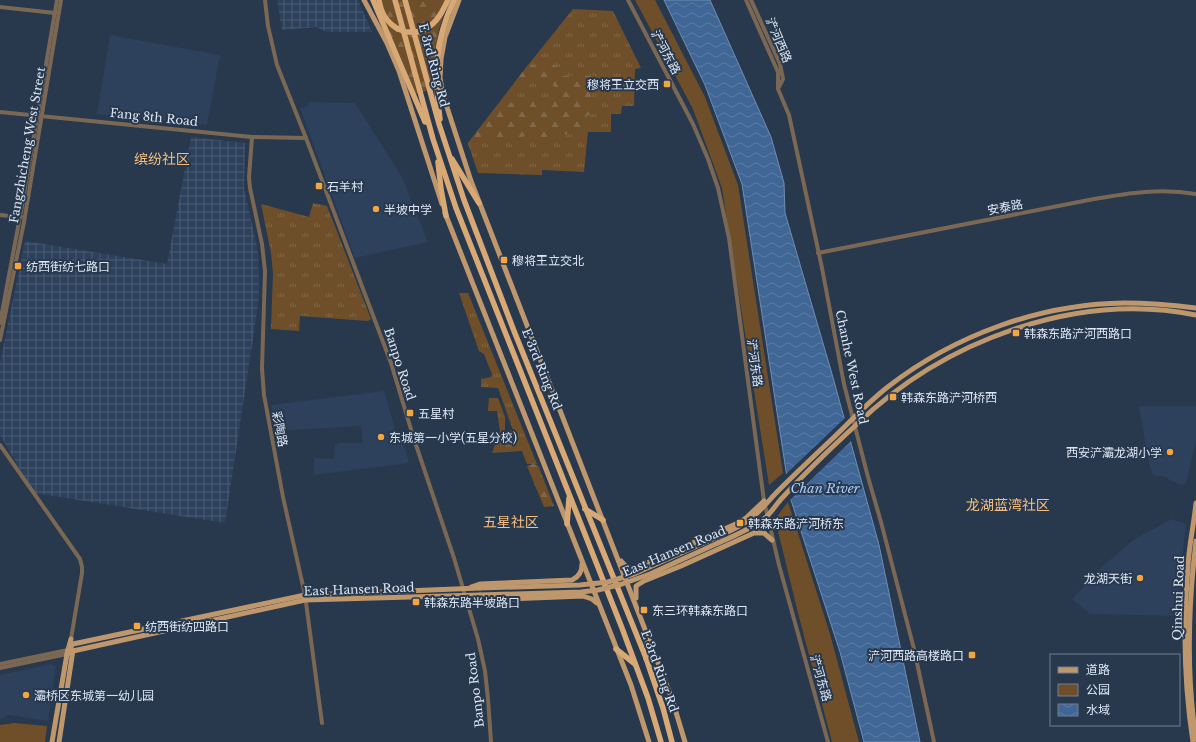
<svg xmlns="http://www.w3.org/2000/svg" width="1196" height="742" font-family="'Libre Baskerville','Noto Sans SC',serif">
	<style>
		.built { fill: #2d415c }
		.industrial { fill: url(#industrial-grid) }
		.grass { fill: url(#grass-tufts) }
		.forest { fill: url(#forest-firs) }
		.park { fill: #6e4f2a }
		.water { fill: url(#water-waves); stroke: #6f8db2 }
		.pier { fill: #28384d }
		.lines { fill: none; stroke-linecap: round; stroke-linejoin: round }
		.minor { stroke: #7b6854; stroke-width: 4 }
		.major { stroke: #be976c; stroke-width: 5 }
		.highway { stroke: #d8a975; stroke-width: 5.5 }
		.major-bridge { stroke: #be976c; stroke-width: 5 }
		.highway-bridge { stroke: #d8a975; stroke-width: 5.5 }
		.poi-dot { fill: #f3a542; stroke: #28384d; stroke-width: 1.5 }
		.labels { text-anchor: middle; dominant-baseline: central; stroke-width: 4; stroke-linejoin: round; paint-order: stroke }
		.street-label { font-size: 12px; fill: #dde7f5; stroke: #28384d }
		.poi-label { font-size: 12px; fill: #dde7f5; stroke: #28384d; text-anchor: start }
		.water-label { font-size: 13px; font-style: italic; fill: #accdf8; stroke: #28384d }
		.quarter-label { font-size: 14px; fill: #f6bf82; stroke: #28384d }
	</style>
	<defs>
		<pattern id="industrial-grid" width="8" height="8" patternUnits="userSpaceOnUse"><rect width="8" height="8" fill="#2d415c"/><path d="M0 4h8M4 0v8" fill="none" stroke="#4b5c74"/></pattern>
		<pattern id="grass-tufts" width="24" height="20" patternUnits="userSpaceOnUse"><rect width="24" height="20" fill="#6e4f2a"/><path d="M3 7l-1-3M5 7V3M7 7l1-3M15 17l-1-3M17 17v-4M19 17l1-3" fill="none" stroke="#82684a"/></pattern>
		<pattern id="forest-firs" width="22" height="20" patternUnits="userSpaceOnUse"><rect width="22" height="20" fill="#6e4f2a"/><path d="M5 1l3.5 6h-7zM16 11l3.5 6h-7z" fill="#82684a"/></pattern>
		<pattern id="water-waves" width="16" height="10" patternUnits="userSpaceOnUse"><rect width="16" height="10" fill="#406696"/><path d="M0 5q4-4 8 0t8 0" fill="none" stroke="#5b7ca5"/></pattern>
	</defs>
	<rect width="100%" height="100%" fill="#28384d"/>
	<g class="built">
		<polygon points="110,35 220,55 207,125 97,114"/>
		<polygon points="309,102 355,103 402,177 428,242 355,258 300,108 308,106"/>
		<polygon points="384,391 396,432 406,451 409,463 314,475 314,458 334,459 335,445 339,443 363,443 361,426 276,431 271,405"/>
		<polygon points="1139,406 1196,406 1196,440 1186,483 1182,485 1170,480 1166,477 1153,475 1149,464"/>
		<polygon points="1172,519 1186,524 1181,567 1180,616 1090,614 1072,599 1105,564 1135,539"/>
		<polygon points="51,664 56,666 48,721 9,715 2,719 0,719 0,675"/>
	</g>
	<g class="industrial">
		<polygon points="277,0 358,0 372,32 326,32 317,27 282,30"/>
		<polygon points="191,137 245,143 244,188 258,251 259,274 259,299 225,523 34,493 0,435 0,363 25,241 167,264"/>
	</g>
	<g class="grass">
		<polygon points="573,9 613,11 641,68 635,69 634,106 622,106 621,114 611,114 611,132 588,132 584,172 542,170 542,175 478,173 468,143 528,65"/>
		<polygon points="313,203 327,206 371,319 368,321 300,316 299,331 271,329 273,273 271,253 261,204 309,217"/>
		<polygon points="459,293 468,293 537,464 527,464 522,451 492,453 500,431 497,411 488,411 489,398 498,398 505,417 505,431 513,430 498,388 481,387 481,379 491,377 492,374 484,354 479,351"/>
	</g>
	<g class="forest">
		<polygon points="371,0 449,0 439,29 434,58 433,89 416,94 397,49"/>
		<path d="M528,65H559L554,69L561,76H589L592,74C598,81 594,93 590,100L591,104L595,106V114H589L586,117L584,131L577,135L556,133L545,146L536,138L525,136L512,139L485,140L478,144L476,148L470,150L468,143L499,103L565,101L558,89L545,80L514,83Z"/>
		<polygon points="533,464 538,465 554,506 544,507 527,466"/>
	</g>
	<g class="park">
		<polygon points="635,0 655,0 705,97 738,185 783,473 769,485 722,188 693,109"/>
		<polygon points="788,502 830,634 859,742 832,742 798,613 775,519"/>
		<polygon points="14,723 47,726 45,742 0,742 0,725"/>
	</g>
	<polygon class="water" points="664,0 710,0 771,137 784,183 785,213 832,374 879,545 920,742 864,742 840,652 790,497 742,184 705,85"/>
	<polygon class="pier" points="846,417 852,440 789,501 784,476"/>
	<g class="lines">
		<g class="minor">
			<polyline points="265,0 268,26 277,65 306,138 391,363 413,436 454,558 478,639 485,671 488,699 491,742"/>
			<polyline points="628,0 693,124 708,159 718,188 729,238 764,501 779,565 828,742"/>
			<polyline points="746,0 778,72 778,89 789,115 822,268 844,384 868,477 881,522 914,649 934,742"/>
			<polyline points="751,0 780,64 783,79 779,87"/>
			<polyline points="0,7 55,13"/>
			<polyline points="0,112 252,137 306,138"/>
			<polyline points="252,137 249,177 250,188 262,244 265,271 262,368 264,395 283,497 305,595 322,723"/>
			<polyline points="0,215 21,217"/>
			<path d="M818,253L1094,199C1129,193 1161,188 1196,194"/>
			<polyline points="0,323 22,206 57,0"/>
			<polyline points="0,340 24,222 61,0"/>
			<polyline points="0,445 80,559 82,567 82,573 71,639"/>
			<polyline points="0,664 68,650"/>
			<polyline points="0,668 67,654"/>
		</g>
		<g class="major">
			<polyline points="364,0 387,43 399,71 442,204"/>
			<polyline points="459,0 445,37 441,59 440,78 443,95 471,181 672,699 685,742"/>
			<polyline points="445,213 631,685 649,742"/>
			<path d="M715,538C728,532 743,526 754,516C763,508 771,498 779,490C796,473 814,456 831,440C850,422 868,402 889,386C955,335 1040,304 1124,303C1148,303 1172,305 1196,308"/>
			<path d="M1196,541C1188,607 1186,673 1196,739"/>
			<path d="M718,543C734,536 751,529 765,518C772,512 777,503 783,497C806,472 831,448 856,425C943,341 1075,291 1196,315"/>
			<path d="M621,561C626,568 631,569 638,567L738,523L746,518L764,501"/>
			<path d="M471,587L480,584L572,580C579,577 582,572 582,564"/>
			<polyline points="470,597 480,600 583,596 592,599 597,603"/>
			<polyline points="636,598 636,586 644,581 681,566 754,533 764,533 772,540"/>
			<polyline points="68,650 73,644 305,595 480,588"/>
			<polyline points="67,654 73,651 305,600 480,595"/>
			<polyline points="52,742 67,654 71,639"/>
			<polyline points="59,742 73,650"/>
			<path d="M1193,742C1184,684 1183,624 1188,566C1189,545 1194,524 1196,503"/>
		</g>
		<g class="highway">
			<polyline points="373,0 425,122"/>
			<path d="M379,0C381,13 386,22 398,29"/>
			<polyline points="395,0 433,139 456,208 622,628 648,698 661,742"/>
			<polyline points="405,0 439,124 464,200 514,331 646,658 663,708 672,742"/>
			<path d="M417,32C434,28 441,15 448,0"/>
			<path d="M440,119C434,74 434,42 454,0"/>
			<polyline points="452,159 479,203"/>
			<polyline points="438,162 441,189 446,216"/>
			<polyline points="585,509 603,520"/>
			<polyline points="567,524 569,498"/>
			<polyline points="616,649 635,664"/>
			<polyline points="646,658 648,637"/>
		</g>
		<g class="major-bridge">
			<polyline points="480,588 580,585 608,582 634,574 715,538"/>
			<polyline points="480,595 581,592 598,590 622,584 650,574 718,543"/>
		</g>
		<polyline class="highway-bridge" points="398,29 406,32 417,32"/>
	</g>
	<g class="poi-dot">
		<rect x="663" y="80" width="8" height="8" rx="2"/>
		<rect x="315" y="182" width="8" height="8" rx="2"/>
		<circle cx="376" cy="209" r="4"/>
		<rect x="500" y="256" width="8" height="8" rx="2"/>
		<rect x="14" y="262" width="8" height="8" rx="2"/>
		<rect x="1012" y="329" width="8" height="8" rx="2"/>
		<rect x="889" y="393" width="8" height="8" rx="2"/>
		<rect x="406" y="409" width="8" height="8" rx="2"/>
		<circle cx="381" cy="437" r="4"/>
		<circle cx="1170" cy="452" r="4"/>
		<rect x="736" y="519" width="8" height="8" rx="2"/>
		<circle cx="1140" cy="578" r="4"/>
		<rect x="412" y="598" width="8" height="8" rx="2"/>
		<rect x="640" y="606" width="8" height="8" rx="2"/>
		<rect x="133" y="622" width="8" height="8" rx="2"/>
		<rect x="968" y="651" width="8" height="8" rx="2"/>
		<circle cx="26" cy="695" r="4"/>
	</g>
	<g class="labels">
		<g class="street-label">
			<text transform="translate(779 40) rotate(67)">浐河西路</text>
			<text transform="translate(666 52) rotate(62)">浐河东路</text>
			<text transform="translate(434 65) rotate(75)">E 3rd Ring Rd</text>
			<text transform="translate(154 117) rotate(6)">Fang 8th Road</text>
			<text transform="translate(27 145) rotate(-80)">Fangzhicheng West Street</text>
			<text transform="translate(1005 207) rotate(-11)">安泰路</text>
			<text transform="translate(755 363) rotate(82)">浐河东路</text>
			<text transform="translate(400 364) rotate(72)">Banpo Road</text>
			<text transform="translate(852 367) rotate(78)">Chanhe West Road</text>
			<text transform="translate(542 369) rotate(68)">E 3rd Ring Rd</text>
			<text transform="translate(280 429) rotate(79)">彩陶路</text>
			<text transform="translate(674 551) rotate(-23)">East Hansen Road</text>
			<text transform="translate(359 589) rotate(-2)">East Hansen Road</text>
			<text transform="translate(1178 598) rotate(-88)">Qinshui Road</text>
			<text transform="translate(660 671) rotate(70)">E 3rd Ring Rd</text>
			<text transform="translate(821 678) rotate(74)">浐河东路</text>
			<text transform="translate(475 690) rotate(-97)">Banpo Road</text>
		</g>
		<g class="poi-label">
			<text x="659" y="84" text-anchor="end">穆将王立交西</text>
			<text x="327" y="186">石羊村</text>
			<text x="384" y="209">半坡中学</text>
			<text x="512" y="260">穆将王立交北</text>
			<text x="26" y="266">纺西街纺七路口</text>
			<text x="1024" y="333">韩森东路浐河西路口</text>
			<text x="901" y="397">韩森东路浐河桥西</text>
			<text x="418" y="413">五星村</text>
			<text x="389" y="437">东城第一小学(五星分校)</text>
			<text x="1162" y="452" text-anchor="end">西安浐灞龙湖小学</text>
			<text x="748" y="523">韩森东路浐河桥东</text>
			<text x="1132" y="578" text-anchor="end">龙湖天街</text>
			<text x="424" y="602">韩森东路半坡路口</text>
			<text x="652" y="610">东三环韩森东路口</text>
			<text x="145" y="626">纺西街纺四路口</text>
			<text x="964" y="655" text-anchor="end">浐河西路高楼路口</text>
			<text x="34" y="695">灞桥区东城第一幼儿园</text>
		</g>
		<g class="water-label">
			<text x="825" y="488">Chan River</text>
		</g>
		<g class="quarter-label">
			<text x="162" y="159">缤纷社区</text>
			<text x="1008" y="505">龙湖蓝湾社区</text>
			<text x="511" y="522">五星社区</text>
		</g>
	</g>
	<rect x="1050" y="654" width="130" height="72" fill="#28384d" stroke="#707e90"/>
	<rect x="1058" y="667" width="20" height="6" fill="#be976c" stroke="#707e90"/>
	<text x="1086" y="674" font-size="12" fill="#dde7f5">道路</text>
	<rect x="1058" y="684" width="20" height="12" fill="#6e4f2a" stroke="#707e90"/>
	<text x="1086" y="694" font-size="12" fill="#dde7f5">公园</text>
	<rect x="1058" y="704" width="20" height="12" fill="url(#water-waves)" stroke="#707e90"/>
	<text x="1086" y="714" font-size="12" fill="#dde7f5">水域</text>
</svg>
